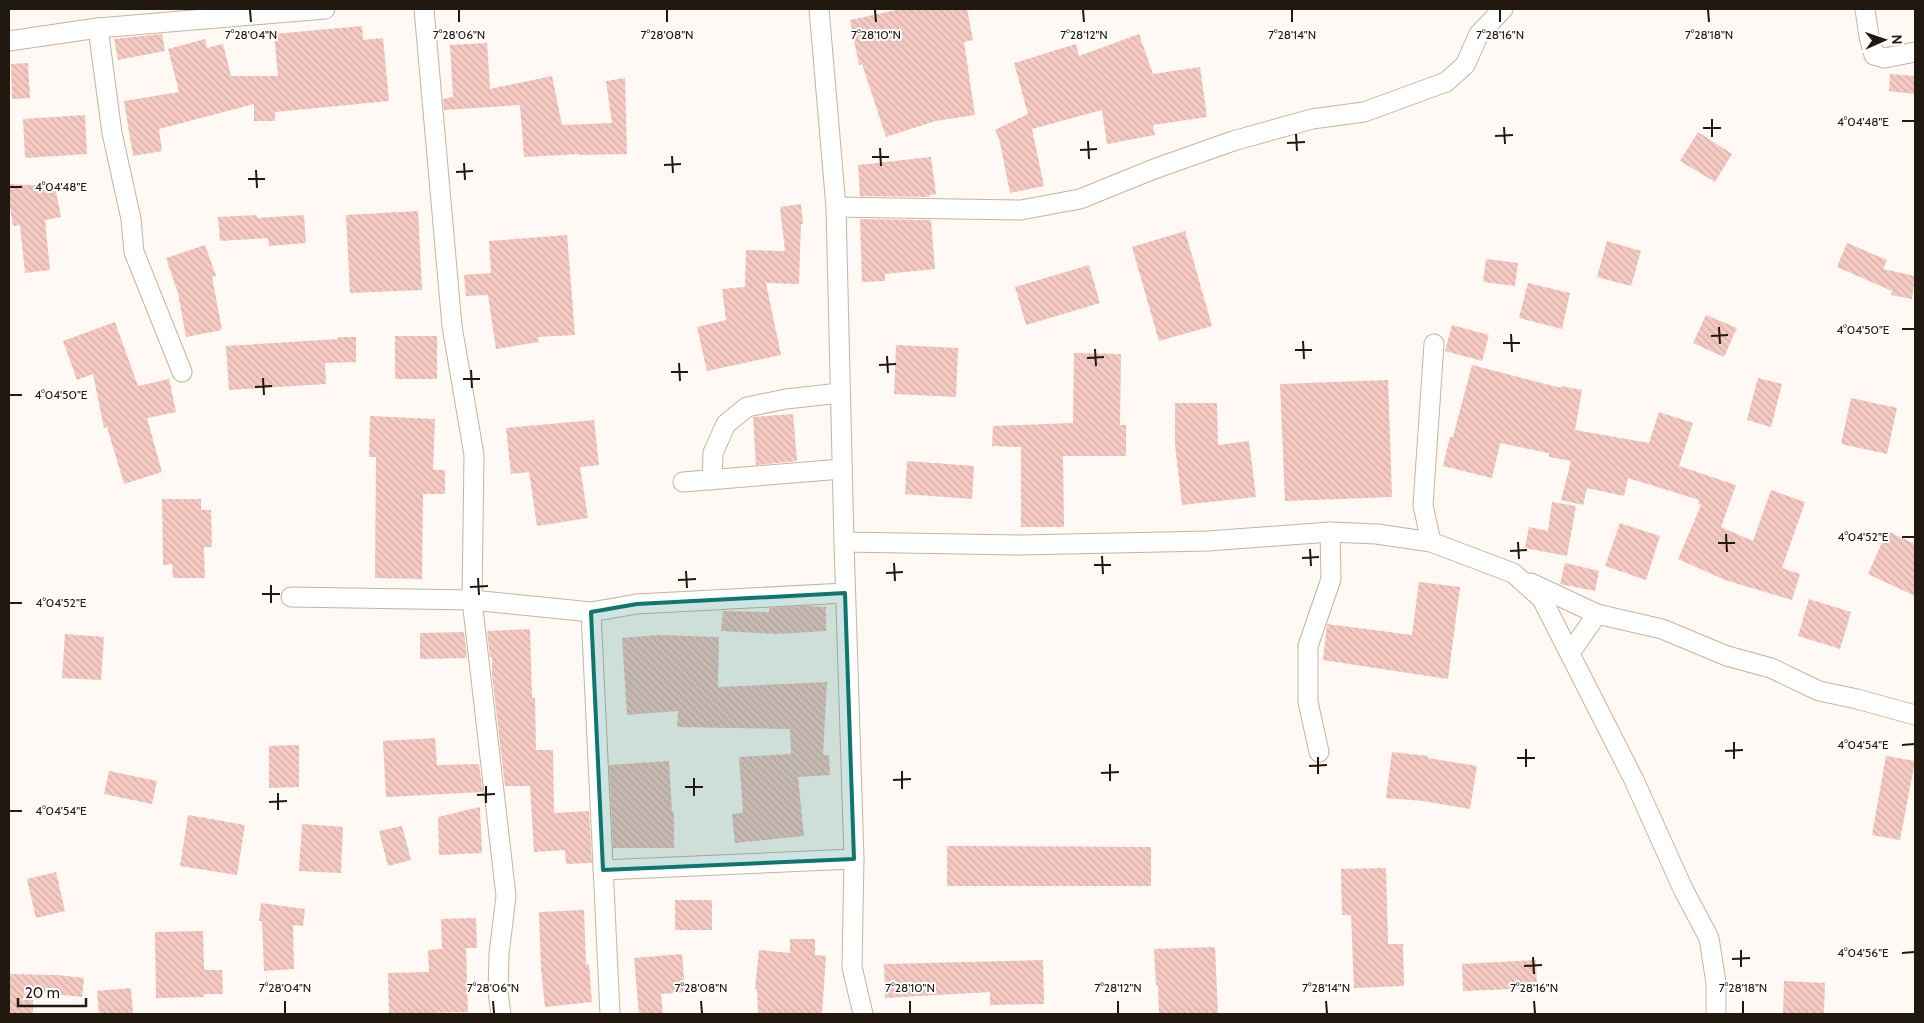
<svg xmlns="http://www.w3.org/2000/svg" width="1924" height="1023" font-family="Cabin,sans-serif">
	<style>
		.building { fill: url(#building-back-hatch) }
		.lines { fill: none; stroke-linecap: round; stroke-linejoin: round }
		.street-casing { stroke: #c8b39b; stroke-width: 21 }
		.street { stroke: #fff; stroke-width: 19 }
		.marked { fill: #0f766e; fill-opacity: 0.2; stroke: #0f766e; stroke-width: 4; stroke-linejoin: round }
		.ticks { fill: none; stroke: #211910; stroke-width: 2 }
		.ticks-label { font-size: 12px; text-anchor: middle; fill: #211910; stroke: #fff; stroke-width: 4; stroke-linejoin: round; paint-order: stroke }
	</style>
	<defs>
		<pattern id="building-back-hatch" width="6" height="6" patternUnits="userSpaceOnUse" patternTransform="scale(1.25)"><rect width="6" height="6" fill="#f5cac2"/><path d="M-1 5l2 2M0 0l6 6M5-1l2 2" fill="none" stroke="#d2ada6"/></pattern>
	</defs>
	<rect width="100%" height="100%" fill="#fef9f4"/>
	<g class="building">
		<polygon points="901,9 967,9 973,40 964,42 975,115 935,121 886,137 862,64 859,65 850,20"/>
		<polygon points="362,26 363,40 383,38 389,101 275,112 275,121 254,121 254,104 159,129 162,151 133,156 124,101 179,92 168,49 205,39 207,48 223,44 231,76 278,76 274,34"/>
		<polygon points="162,34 165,51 118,60 114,39"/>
		<polygon points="1139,34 1153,74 1200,67 1207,117 1153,125 1155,135 1107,144 1102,110 1032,129 1044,186 1010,193 999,138 995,130 1028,114 1014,63 1076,44 1079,56"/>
		<polygon points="487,43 490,89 552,76 562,125 612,123 606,81 625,78 627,154 579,155 579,154 524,157 520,105 444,110 443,99 453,97 450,45"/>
		<polygon points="28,63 30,98 12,99 11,64"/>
		<polygon points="1890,74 1915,76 1915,94 1889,91"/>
		<polygon points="85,115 87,154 25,158 23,119"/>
		<polygon points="1698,132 1732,154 1715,182 1680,161"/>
		<polygon points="931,157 936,194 929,195 930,197 860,196 858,165"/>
		<polygon points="9,184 55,186 61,217 45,220 50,270 25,273 20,225 13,226 9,201"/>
		<polygon points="801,204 803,224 801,224 799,284 766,283 781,355 707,371 697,327 726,320 722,289 745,287 746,250 785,251 780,207"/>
		<polygon points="418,211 422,290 350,293 346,215"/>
		<polygon points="257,215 257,218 304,215 306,243 269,246 268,238 220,241 218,217"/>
		<polygon points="860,219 931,220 935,269 885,274 885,281 862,282"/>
		<polygon points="1185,231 1212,326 1159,341 1132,247"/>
		<polygon points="567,235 575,335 538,337 539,342 496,349 488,295 466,296 464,275 491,273 489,241"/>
		<polygon points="1607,241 1641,251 1631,286 1597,277"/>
		<polygon points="1847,243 1887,260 1883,269 1915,276 1912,299 1891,295 1892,291 1837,267"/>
		<polygon points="205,245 216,276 212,277 222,330 186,337 178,293 166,258"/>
		<polygon points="1486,259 1518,263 1515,286 1483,282"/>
		<polygon points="1089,265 1100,303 1026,325 1015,287"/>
		<polygon points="1528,283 1570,293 1562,329 1519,318"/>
		<polygon points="1706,315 1737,328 1724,357 1693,343"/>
		<polygon points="115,322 138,386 169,379 176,412 147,418 162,472 124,484 107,427 104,428 93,374 77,380 63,341"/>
		<polygon points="1452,325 1489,335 1482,361 1445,351"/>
		<rect x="395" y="336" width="42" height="43"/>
		<polygon points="338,337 356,337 356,362 325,363 326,384 229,390 226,346 338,339"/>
		<polygon points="896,345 958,348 956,397 894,394"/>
		<polygon points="1074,353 1121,354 1120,425 1126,425 1126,456 1063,456 1064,527 1021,527 1021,447 992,446 993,426 1073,423"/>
		<polygon points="1472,365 1561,388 1561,386 1582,390 1575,430 1649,443 1659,412 1693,423 1679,466 1736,485 1721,527 1753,541 1771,490 1805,502 1782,568 1800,574 1792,600 1725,580 1678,559 1701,505 1698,504 1699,500 1628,478 1624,496 1587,488 1583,505 1561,500 1571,461 1549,457 1549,453 1500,443 1492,478 1443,466 1450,437 1453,437"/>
		<polygon points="1758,378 1782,384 1771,427 1747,420"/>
		<polygon points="1388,380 1392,497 1285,501 1280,384"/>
		<polygon points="1851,398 1897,408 1887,454 1841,444"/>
		<polygon points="1175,403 1217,403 1218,445 1249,441 1256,497 1182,505 1175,445"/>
		<polygon points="793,414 797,461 756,465 753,417"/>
		<polygon points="370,416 435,419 433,470 445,470 445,494 423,494 422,579 375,578 376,457 369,457"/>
		<polygon points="594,420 599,465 580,467 588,518 537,526 529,472 511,474 506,428"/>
		<polygon points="907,461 974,466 972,499 905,494"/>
		<polygon points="162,499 201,499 201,510 211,510 212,547 204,547 205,578 173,578 172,564 163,565"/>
		<polygon points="1552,502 1576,506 1567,556 1525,548 1529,527 1548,531"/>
		<polygon points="1620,523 1660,536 1646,580 1605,566"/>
		<polygon points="1887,531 1915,544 1915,596 1868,574"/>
		<polygon points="1565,563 1599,571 1595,591 1560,584"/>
		<polygon points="1419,582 1460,587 1448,679 1323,660 1327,624 1412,635"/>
		<polygon points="1809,599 1851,612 1840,649 1798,636"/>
		<polygon points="804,606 826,607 826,631 777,634 721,631 723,611 769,612 769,608"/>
		<polygon points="530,629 532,698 535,698 536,750 553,750 554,813 589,811 592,863 566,864 565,850 534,852 530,786 505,786 492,674 492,657 490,657 487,631"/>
		<polygon points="464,632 467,658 420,659 420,633"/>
		<polygon points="65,634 104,637 101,680 62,678"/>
		<polygon points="659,635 719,637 718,687 827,682 823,755 829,755 830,775 798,777 804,836 735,843 732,814 743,813 739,757 791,754 790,729 677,727 678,711 627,715 622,638"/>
		<polygon points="435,738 437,765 479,764 483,792 386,797 383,741"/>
		<polygon points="299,745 299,787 269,788 269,746"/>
		<polygon points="1392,752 1428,756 1428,758 1477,766 1470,809 1423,801 1386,798"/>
		<polygon points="1886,756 1915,761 1900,840 1872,835"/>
		<polygon points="669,761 672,812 674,812 674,848 613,848 609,765"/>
		<polygon points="109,771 157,781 152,804 104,794"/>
		<polygon points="480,807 482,853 439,855 438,817"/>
		<polygon points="188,815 245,825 237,875 180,866"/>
		<polygon points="302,824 343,827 341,873 299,871"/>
		<polygon points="402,826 411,860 388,866 379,831"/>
		<polygon points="947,846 1151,847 1151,886 947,886"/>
		<polygon points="1386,868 1388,944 1403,944 1404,986 1354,988 1351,915 1342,915 1341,869"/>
		<polygon points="56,872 65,911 36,918 27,879"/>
		<rect x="675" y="900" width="37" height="30"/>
		<polygon points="261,903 305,909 303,926 293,925 294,969 264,971 262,921 259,921"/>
		<polygon points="584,910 586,965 589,964 592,1002 545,1007 541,969 539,912"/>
		<polygon points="476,918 477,948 466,948 468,1012 389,1014 388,973 429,972 428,950 442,949 441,919"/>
		<polygon points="203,931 204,970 222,970 223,994 204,994 204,997 156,998 155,932"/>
		<polygon points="790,939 815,939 815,955 826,956 822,1014 758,1014 757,989 755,989 759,950 790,953"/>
		<polygon points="1215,947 1218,1014 1159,1014 1158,985 1156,985 1154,949"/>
		<polygon points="682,954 685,992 661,994 663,1014 639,1014 634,958"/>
		<polygon points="1043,960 1044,1004 990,1005 990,992 885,998 884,964"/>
		<polygon points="1536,960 1537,988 1463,991 1462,964"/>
		<polygon points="9,974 57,975 84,978 82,997 33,992 33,1013 9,1013"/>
		<polygon points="1784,981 1825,983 1824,1014 1783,1014"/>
		<polygon points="131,988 133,1014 99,1014 97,991"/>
	</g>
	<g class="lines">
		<g class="street-casing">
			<g id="street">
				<polyline points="424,9 452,326 474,455 472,600 506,896 499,954 498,992 501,1014"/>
				<polyline points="819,9 836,207 844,542 854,859 852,967 863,1014"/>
				<polyline points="1865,9 1869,36 1874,55 1885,58 1915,52"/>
				<polyline points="98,28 112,133 131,219 134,252 182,372"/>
				<polyline points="9,41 98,28 325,9"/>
				<polyline points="836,207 1021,210 1080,199 1154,169 1233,141 1312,119 1364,112 1446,82 1465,65 1479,34 1503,9"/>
				<polyline points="712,480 713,453 726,424 747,407 786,399 840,393"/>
				<polyline points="683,482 842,469"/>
				<polyline points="844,542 1021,545 1208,541 1330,532 1377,534 1431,542 1513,573 1542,599 1634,780 1683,889 1709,938 1716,983 1716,1014"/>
				<polyline points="1431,542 1423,505 1434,344"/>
				<polyline points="1531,583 1597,614 1662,629 1727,656 1771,668 1819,691 1857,699 1915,715"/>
				<polyline points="291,597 472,600 591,612 637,604 845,593"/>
				<polyline points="591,612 610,1014"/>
				<polyline points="1570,653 1597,614"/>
				<polyline points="1319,752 1308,702 1308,646 1331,579 1330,532"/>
				<polyline points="603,870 854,859"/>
			</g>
		</g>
		<use href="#street" class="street"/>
	</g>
	<path class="marked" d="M845,593L854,859L603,870L591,612L637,604Z"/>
	<path class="ticks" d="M250,10L251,22M459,10V22M667,10V22M875,10L876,22M1083,10L1084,22M1292,10V22M1500,10V22M1708,10L1709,22M1712,119V137M1902,121H1914M1504,127L1505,144M1703,128H1721M1296,134L1297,151M1495,136L1513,135M1088,141L1089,159M1287,143L1305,142M880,148L881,166M1080,150L1097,149M672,156L673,173M872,157H889M464,163L465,180M664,165L681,164M256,170L257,188M456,172L473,171M248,179H265M10,187H22M1719,327L1720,344M1902,329H1914M1511,334L1512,352M1711,336L1728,335M1303,341L1304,359M1503,343H1520M1095,349L1096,366M1295,350H1312M887,356L888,373M1087,358L1104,357M679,363L680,381M879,365L896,364M471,370L472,388M671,372H688M263,378L264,395M463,379H480M255,387L272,386M10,395H22M1726,534L1727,552M1902,537H1914M1518,542L1519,559M1718,543H1735M1310,549L1311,566M1510,551L1527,550M1102,556L1103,574M1302,558L1319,557M894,563L895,581M1094,565H1111M686,571L687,588M886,573L903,572M478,578L479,595M678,580L696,579M271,585V603M470,587L488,586M262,594H280M10,603H22M1734,742V759M1902,745L1914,744M1526,749V767M1725,751L1743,750M1318,757V774M1517,758H1535M1110,764V781M1309,766L1327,765M902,771V789M1101,773L1119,772M694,778V796M893,780L911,779M486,786V803M685,787H703M278,793V810M477,795L495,794M269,802L287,801M10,811H22M1741,950V967M1902,953L1914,952M1533,957L1534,974M1732,959L1750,958M1524,966L1542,965M285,1001V1013M493,1001L494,1013M701,1001L702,1013M910,1001V1013M1118,1001V1013M1326,1001L1327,1013M1534,1001L1535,1013M1743,1001V1013"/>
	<g class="ticks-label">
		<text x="251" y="39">7°28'04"N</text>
		<text x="459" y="39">7°28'06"N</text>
		<text x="667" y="39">7°28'08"N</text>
		<text x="876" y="39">7°28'10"N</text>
		<text x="1084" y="39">7°28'12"N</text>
		<text x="1292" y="39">7°28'14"N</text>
		<text x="1500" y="39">7°28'16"N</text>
		<text x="1709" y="39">7°28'18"N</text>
		<text x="1863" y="126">4°04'48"E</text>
		<text x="61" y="191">4°04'48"E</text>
		<text x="1863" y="334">4°04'50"E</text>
		<text x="61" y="399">4°04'50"E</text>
		<text x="1863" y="541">4°04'52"E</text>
		<text x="61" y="607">4°04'52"E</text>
		<text x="1863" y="749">4°04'54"E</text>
		<text x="61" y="815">4°04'54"E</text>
		<text x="1863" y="957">4°04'56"E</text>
		<text x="285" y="992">7°28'04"N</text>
		<text x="493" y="992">7°28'06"N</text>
		<text x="701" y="992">7°28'08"N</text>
		<text x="910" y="992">7°28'10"N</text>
		<text x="1118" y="992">7°28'12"N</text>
		<text x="1326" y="992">7°28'14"N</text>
		<text x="1534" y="992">7°28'16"N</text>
		<text x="1743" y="992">7°28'18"N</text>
	</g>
	<rect width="1924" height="1023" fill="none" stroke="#211910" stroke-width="20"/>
	<g transform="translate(1884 40) rotate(88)" stroke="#ffffff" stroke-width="4" paint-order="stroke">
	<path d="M0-4L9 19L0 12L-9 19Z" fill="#211910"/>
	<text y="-8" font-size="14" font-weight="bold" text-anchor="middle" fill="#211910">N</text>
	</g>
	<path d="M18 998v8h68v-8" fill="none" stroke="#211910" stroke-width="2.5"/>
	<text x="25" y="998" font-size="15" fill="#211910" stroke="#ffffff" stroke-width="4" paint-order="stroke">20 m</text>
</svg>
